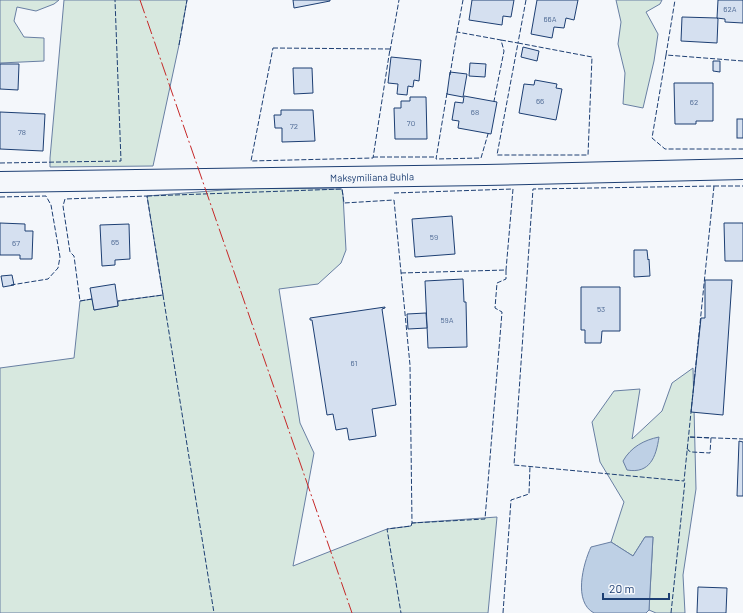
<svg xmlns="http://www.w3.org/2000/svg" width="743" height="613" font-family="Barlow,sans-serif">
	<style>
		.green { fill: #d7e8df; stroke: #687fa3 }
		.water { fill: #bed0e5; stroke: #687fa3 }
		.building { fill: #d5e0f0; stroke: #1d3f73 }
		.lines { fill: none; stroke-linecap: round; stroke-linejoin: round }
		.street-casing { stroke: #1d3f73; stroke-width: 22 }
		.street { stroke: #f4f7fb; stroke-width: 20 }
		.fence { stroke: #1d3f73; stroke-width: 1; stroke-dasharray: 5 2; stroke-linecap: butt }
		.power { stroke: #c62828; stroke-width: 1; stroke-dasharray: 14 3 2 3; stroke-linecap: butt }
		.labels { text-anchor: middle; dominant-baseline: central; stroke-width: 3; stroke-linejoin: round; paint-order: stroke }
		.number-label { font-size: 8px; fill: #4b6792 }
		.street-label { font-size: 10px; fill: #1d3f73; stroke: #f4f7fb }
	</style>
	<rect width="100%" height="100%" fill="#f4f7fb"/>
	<g class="green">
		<polygon points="0,0 59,0 54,4 36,11 17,7 14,21 24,37 44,38 44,61 0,63"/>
		<polygon points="64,0 187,0 179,45 153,166 50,167 50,158"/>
		<polygon points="616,0 662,0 660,4 646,12 658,34 654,61 643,108 623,104 625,73 618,44 621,22"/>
		<polygon points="249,188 342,189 343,195 346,250 341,263 318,284 279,289 300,423 314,453 293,566 387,529 411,526 412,523 497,517 488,613 0,613 0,368 74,358 80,301 92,299 94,310 118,306 118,301 163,295 147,196"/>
		<polygon points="693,368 696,489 683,575 685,613 656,613 649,610 653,537 645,537 633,556 611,542 624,502 600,462 592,422 614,391 640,389 632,439 662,411 672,383"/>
	</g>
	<g class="water">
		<path d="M659,437C656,457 650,474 627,470L623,461C631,447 644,440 659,437Z"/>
		<path d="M645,537H653L649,610L646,613H594C573,602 583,564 591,547L611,542L633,556Z"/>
	</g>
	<g class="building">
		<polygon points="293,0 330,0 330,1 294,8"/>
		<polygon points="472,0 514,0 511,17 503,16 502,25 469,20"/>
		<polygon points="537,0 578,0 574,20 566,18 564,28 554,27 552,38 531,34"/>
		<polygon points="718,0 743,0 743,23 725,22 725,19 717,18"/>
		<polygon points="682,17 717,18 718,19 717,43 681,41"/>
		<polygon points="523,47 539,51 537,61 521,57"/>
		<polygon points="391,57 421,60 419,81 414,80 413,87 408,86 407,95 397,94 398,84 388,83"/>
		<polygon points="713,61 720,61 720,72 713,71"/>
		<polygon points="470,63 486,64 485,77 469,76"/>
		<polygon points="0,64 19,64 18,90 0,89"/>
		<polygon points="293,68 312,68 313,93 294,94"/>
		<polygon points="450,72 467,74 463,97 447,94"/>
		<polygon points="535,80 557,84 556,88 562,89 556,120 519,113 524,84 534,85"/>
		<polygon points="674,83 713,83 713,121 696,121 696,124 675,124"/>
		<polygon points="464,96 497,102 491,134 458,128 459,121 452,120 455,102 463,103"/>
		<polygon points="410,97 426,97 427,139 395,139 394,108 401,108 401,101 410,101"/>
		<polygon points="281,110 313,110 315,141 282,142 282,128 275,128 274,115 281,115"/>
		<polygon points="0,112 45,114 43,151 0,149"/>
		<rect x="737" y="119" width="6" height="19"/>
		<polygon points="452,216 455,254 415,257 412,219"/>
		<polygon points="0,223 25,224 25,231 33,231 32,259 20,259 20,255 0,255"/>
		<polygon points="724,223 743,223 743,261 725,261"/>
		<polygon points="129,224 130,259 115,260 115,265 102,266 100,225"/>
		<polygon points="634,250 647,250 648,260 649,259 650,276 634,277"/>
		<polygon points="12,275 14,285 3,287 1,276"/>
		<polygon points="463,279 464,302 466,302 467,347 428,348 425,281"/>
		<polygon points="705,280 732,280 723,415 691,412 701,318 705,318"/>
		<polygon points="115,284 118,306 94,310 90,288"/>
		<polygon points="581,287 620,287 620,331 602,331 601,343 585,343 585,330 581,330"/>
		<polygon points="385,307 385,308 382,309 396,405 372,409 376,436 349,440 347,428 336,430 333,414 327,415 312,320 310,320 310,318"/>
		<polygon points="426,313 427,328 408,329 407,314"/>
		<polygon points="739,441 743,442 743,496 737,496"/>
		<polygon points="698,587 727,588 726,613 697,613"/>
	</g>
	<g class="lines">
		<g class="street-casing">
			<polyline id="street" points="0,182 485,175 743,169"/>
		</g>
		<use href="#street" class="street"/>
		<g class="fence">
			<polyline points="457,32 463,0"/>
			<polyline points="501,40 518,43 526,0"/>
			<polygon points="518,43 592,57 588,155 497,155"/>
			<polyline points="179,45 187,0"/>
			<polygon points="273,48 390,49 373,158 251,161"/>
			<polyline points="390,51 399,0"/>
			<polyline points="666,55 675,0"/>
			<polyline points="743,61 666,55 652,138 665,149 743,149"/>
			<polyline points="450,75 457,32 501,40 504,51 494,101"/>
			<polyline points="447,93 436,159 481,158 488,134"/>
			<polyline points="373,157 436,157"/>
			<polyline points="0,163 121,161 115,0"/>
			<polygon points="714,186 684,481 514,465 533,189"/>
			<polyline points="714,186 743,186"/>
			<polyline points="394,193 513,189 506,270"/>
			<polyline points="147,196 342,189 344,203 394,200 410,365 412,523 411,526 387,529 401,613"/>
			<polyline points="0,197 46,196 51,205 60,257 58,268 48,279 11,285"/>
			<polyline points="401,273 506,270 506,279 497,283 495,308 502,312 485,519 412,523"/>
			<polyline points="163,295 214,613"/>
			<polyline points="92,299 80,301 74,256 70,252 63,206 65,199 147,196 163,295 118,301"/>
			<polyline points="687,448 689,451 692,452 710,453 711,438 689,437 743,439"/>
			<polyline points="503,613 511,500 529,494 530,466"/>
			<polyline points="671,613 685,481"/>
		</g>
		<polyline class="power" points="140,0 352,613"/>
	</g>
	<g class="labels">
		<g class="number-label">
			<text x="730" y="9">62A</text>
			<text x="550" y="19">66A</text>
			<text x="540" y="101">66</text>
			<text x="694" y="102">62</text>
			<text x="475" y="112">68</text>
			<text x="411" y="123">70</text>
			<text x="294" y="126">72</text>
			<text x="22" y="132">78</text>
			<text x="434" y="237">59</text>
			<text x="115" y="242">65</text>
			<text x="16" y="243">67</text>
			<text x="601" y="309">53</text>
			<text x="447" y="320">59A</text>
			<text x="354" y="363">61</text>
		</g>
		<g class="street-label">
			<text transform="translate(372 177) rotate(-1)">Maksymiliana Buhla</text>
		</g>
	</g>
	<path d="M603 593v6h66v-6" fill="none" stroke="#1d3f73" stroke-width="2"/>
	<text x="609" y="593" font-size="12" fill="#1d3f73" stroke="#f4f7fb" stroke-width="3" paint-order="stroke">20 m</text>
</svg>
